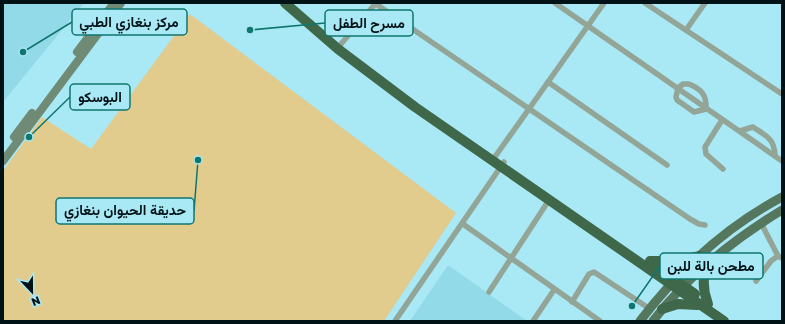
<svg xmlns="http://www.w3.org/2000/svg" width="785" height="324" font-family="'Golos Text',Vazirmatn,sans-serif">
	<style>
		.built { fill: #92dae8 }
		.green { fill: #e2cc8d }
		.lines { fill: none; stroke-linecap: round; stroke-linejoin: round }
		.street { stroke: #93a597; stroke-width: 5.5 }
		.secondary { stroke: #6f8b76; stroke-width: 8 }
		.primary { stroke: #55775e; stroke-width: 9 }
		.highway { stroke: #3f6749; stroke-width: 10 }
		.leader { fill: none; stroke: #0f766e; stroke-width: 1.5 }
		.callout-dot { fill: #0f766e; stroke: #a9e8f5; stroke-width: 1.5 }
		.callout { fill: #a9e8f5; stroke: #0f766e; stroke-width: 1.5 }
		.callout-label { font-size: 14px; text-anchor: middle; font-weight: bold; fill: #001216 }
	</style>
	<rect width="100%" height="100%" fill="#a9e8f5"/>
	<g class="built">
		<polygon points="3,3 84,3 3,102"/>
		<polygon points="448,265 527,321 410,321"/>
	</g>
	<polygon class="green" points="190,14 456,213 384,321 3,321 3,171 42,117 91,149"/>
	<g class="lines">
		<g class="street">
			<polyline points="555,3 782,161"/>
			<polyline points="645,3 782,94"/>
			<polyline points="376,4 690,219 699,224 705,225"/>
			<polyline points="686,30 705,3"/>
			<polyline points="341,44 376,3"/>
			<polyline points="548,82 667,165"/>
			<path d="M683,84H689C701,89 707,95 706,109L694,112L677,100L676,97L678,88Z"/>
			<polyline points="722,120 705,147 706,154 723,169"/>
			<path d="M740,131L753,127C766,136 774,138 775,155"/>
			<polyline points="492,161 604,3"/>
			<polyline points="761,223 778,256 782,258"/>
			<polyline points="463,224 600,321"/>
			<polyline points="756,281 771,261 778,256"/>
			<polyline points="489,292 549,200"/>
			<polyline points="572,302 589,274 594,272 650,309"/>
			<polyline points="395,321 504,162"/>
			<polyline points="533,321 554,290"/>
		</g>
		<g class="secondary">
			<polyline points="77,52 114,3"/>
			<polyline points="14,137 32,113"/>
			<polyline points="3,161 121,3"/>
		</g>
		<g class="primary">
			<path d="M640,321C678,271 726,227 782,197"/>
			<path d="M653,321C688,275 733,240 782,210"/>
		</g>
		<g class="highway">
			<polyline points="285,3 338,49 415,107 724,321"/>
			<polyline points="650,261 678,261 699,256"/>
			<polyline points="653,264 695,294"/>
			<path d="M708,304C702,289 702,276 708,261"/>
			<polyline points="662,309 678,304 697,305"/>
		</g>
	</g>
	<path class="leader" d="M23 52L72 22M250 30L325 23M29 137L70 97M198 160L194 211M632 306L660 266"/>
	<g class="callout-dot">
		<circle cx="23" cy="52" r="4"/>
		<circle cx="250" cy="30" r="4"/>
		<circle cx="29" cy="137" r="4"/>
		<circle cx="198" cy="160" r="4"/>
		<circle cx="632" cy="306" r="4"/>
	</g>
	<g class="callout">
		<rect x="72" y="9" width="115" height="26" rx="4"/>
		<rect x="325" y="10" width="88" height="26" rx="4"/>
		<rect x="70" y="84" width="60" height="26" rx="4"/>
		<rect x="56" y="198" width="138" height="26" rx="4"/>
		<rect x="660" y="253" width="103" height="26" rx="4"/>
	</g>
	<g class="callout-label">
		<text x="129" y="27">مركز بنغازي الطبي</text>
		<text x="369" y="28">مسرح الطفل</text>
		<text x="100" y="102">البوسكو</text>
		<text x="125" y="215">حديقة الحيوان بنغازي</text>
		<text x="711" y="271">مطحن بالة للبن</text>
	</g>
	<rect width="785" height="324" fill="none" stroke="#001216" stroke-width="8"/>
	<g transform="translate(32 292) rotate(158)" stroke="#a9e8f5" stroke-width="3" paint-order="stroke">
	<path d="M0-3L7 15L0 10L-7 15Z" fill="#001216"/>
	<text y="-6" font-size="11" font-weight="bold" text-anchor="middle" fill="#001216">N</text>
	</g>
</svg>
